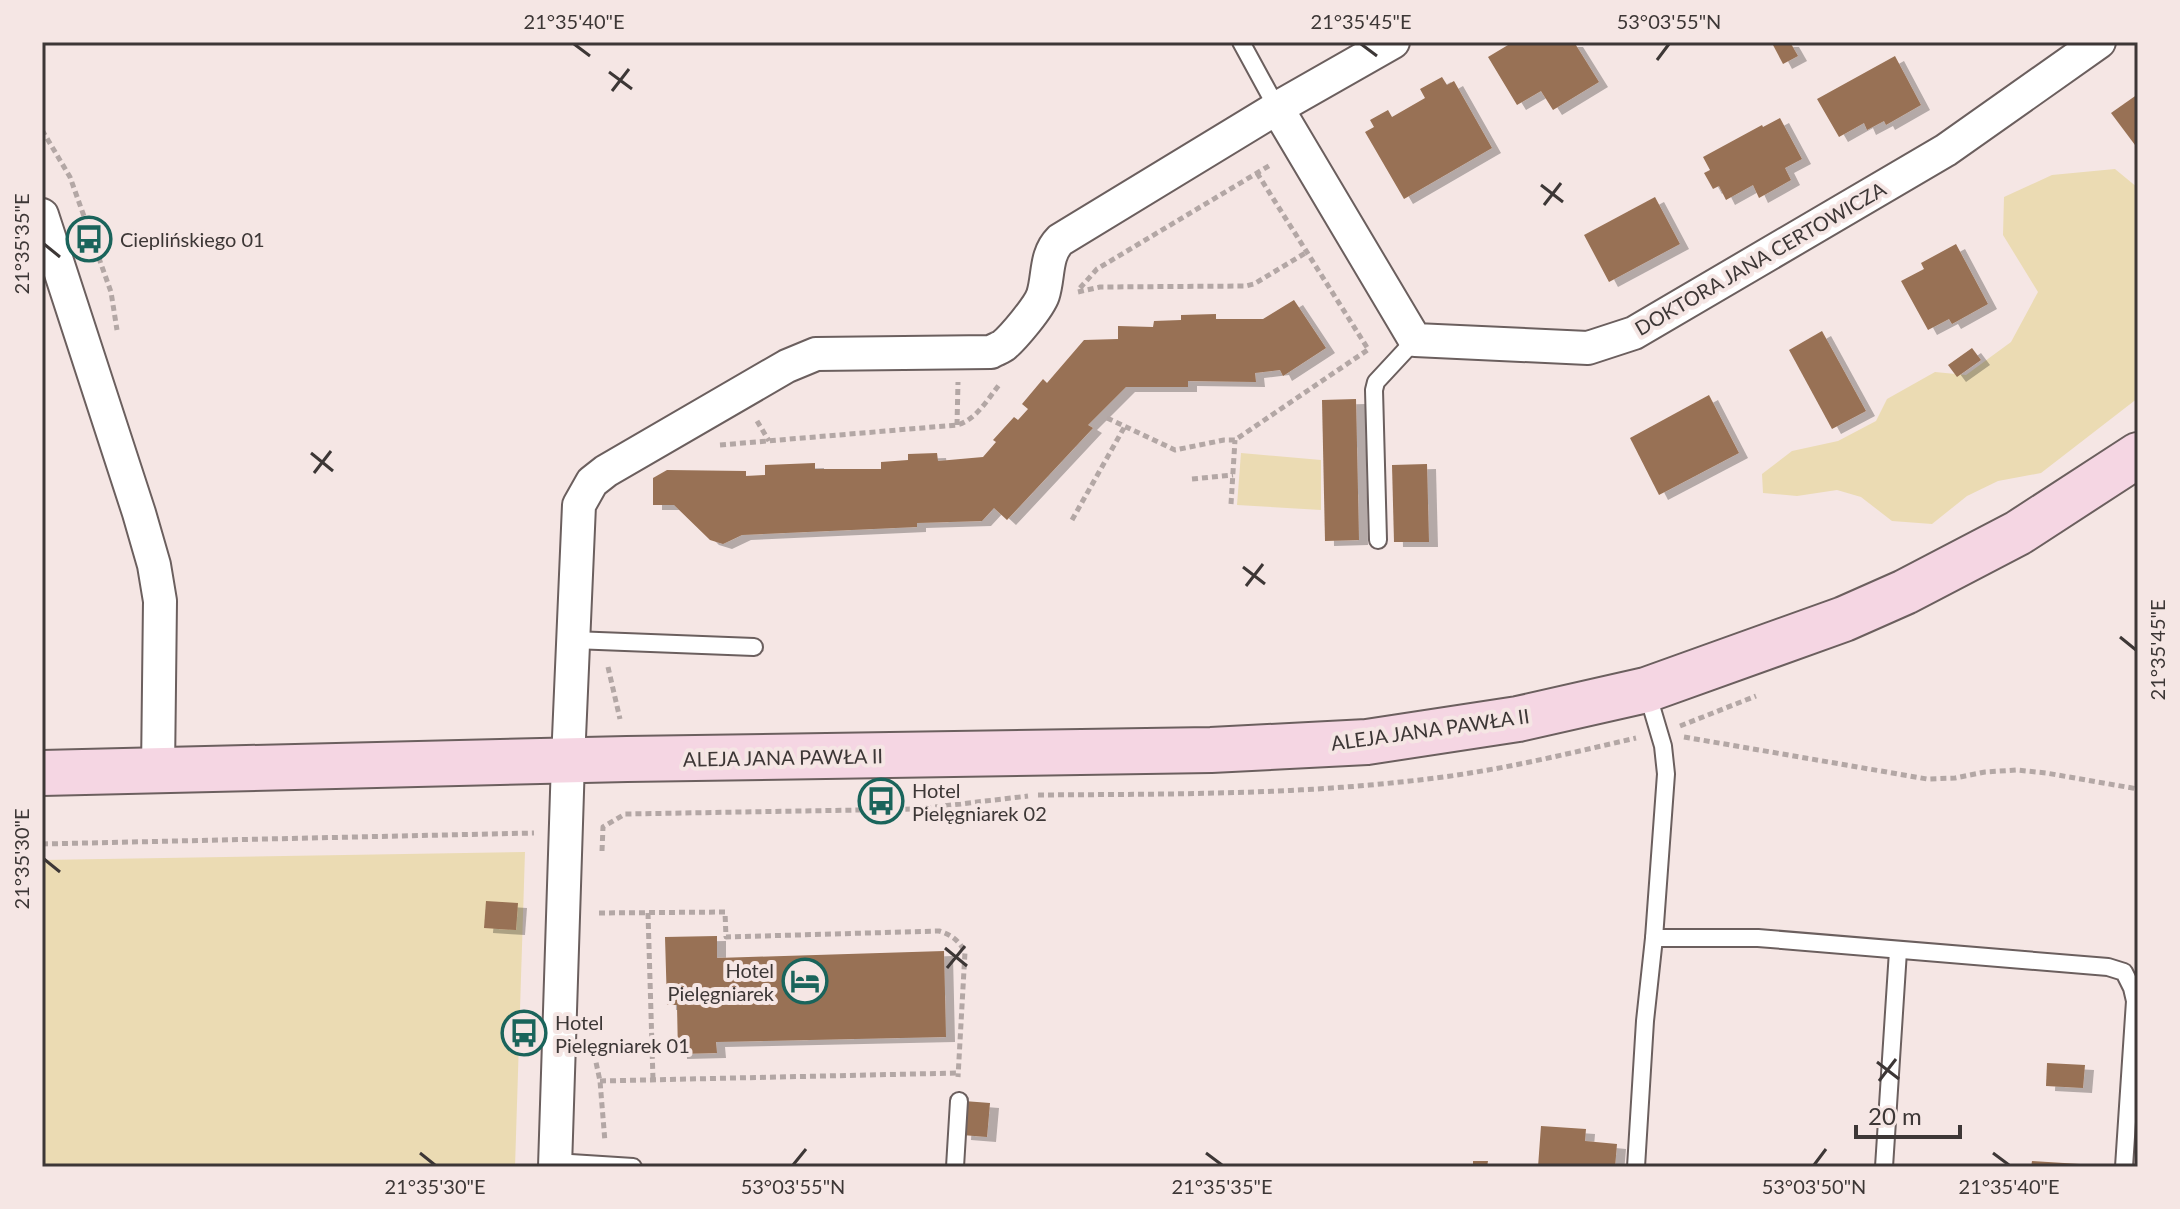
<svg xmlns="http://www.w3.org/2000/svg" width="2180" height="1209" font-family="Lato,sans-serif">
	<style>
		.green { fill: #ebdbb3 }
		.building { fill: #987154; filter: url(#shadow) }
		.lines { fill: none; stroke-linecap: round; stroke-linejoin: round }
		.lane-casing { stroke: #6b5f5e; stroke-width: 20 }
		.street-casing { stroke: #6b5f5e; stroke-width: 36 }
		.secondary-casing { stroke: #6b5f5e; stroke-width: 48 }
		.path { stroke: #b3a7a5; stroke-width: 5; stroke-dasharray: 6 4; stroke-linecap: butt }
		.lane { stroke: #fff; stroke-width: 16 }
		.street { stroke: #fff; stroke-width: 32 }
		.secondary { stroke: #f5d6e3; stroke-width: 44 }
		.ticks { fill: none; stroke: #3d3736; stroke-width: 3 }
		.labels { text-anchor: middle; dominant-baseline: central; stroke-width: 8; stroke-linejoin: round; paint-order: stroke }
		.poi-label { font-size: 20px; fill: #3d3736; stroke: #f5e6e4; text-anchor: start }
		.street-label { font-size: 20px; fill: #3d3736; stroke: #f5e6e4 }
		.neatline { fill: none; stroke: #3d3736; stroke-width: 3 }
		.ticks-label { font-size: 20px; text-anchor: middle; fill: #3d3736 }
	</style>
	<defs>
		<filter id="shadow"><feDropShadow dx="9" dy="5" stdDeviation="0" flood-color="#0004"/></filter>
	</defs>
	<rect width="100%" height="100%" fill="#f5e6e4"/>
	<g class="green">
		<polygon points="2115,169 2138,188 2138,398 2041,473 1998,481 1967,496 1932,524 1892,521 1861,497 1837,490 1797,496 1763,493 1762,474 1792,451 1838,441 1876,421 1887,399 1935,372 1966,375 2011,342 2038,292 2003,235 2004,197 2052,175"/>
		<polygon points="1241,453 1321,460 1321,510 1237,505"/>
		<polygon points="525,852 515,1167 42,1167 42,860"/>
	</g>
	<g class="building">
		<polygon points="1513,42 1574,42 1599,82 1553,110 1541,91 1517,105 1488,57"/>
		<polygon points="1778,42 1790,42 1798,56 1783,64 1773,45"/>
		<polygon points="1895,56 1921,105 1886,125 1884,121 1867,130 1864,123 1839,137 1817,99"/>
		<polygon points="1442,77 1447,85 1454,81 1492,148 1404,199 1365,132 1374,127 1370,120 1388,110 1392,117 1425,98 1420,89"/>
		<polygon points="2138,94 2138,149 2111,113"/>
		<polygon points="1780,118 1802,159 1785,168 1791,180 1759,198 1753,185 1726,200 1719,186 1713,189 1704,173 1710,170 1703,157 1762,125 1763,127"/>
		<polygon points="1655,197 1680,244 1609,282 1584,235"/>
		<polygon points="1956,244 1988,304 1952,324 1949,319 1928,330 1901,281 1924,269 1921,263"/>
		<polygon points="1294,300 1326,348 1283,376 1280,370 1255,373 1256,382 1188,381 1188,387 1126,387 1088,425 1093,428 1007,520 994,508 982,521 917,523 917,527 742,535 723,544 710,540 674,505 653,505 653,478 667,470 746,471 746,476 765,475 765,465 815,463 815,469 881,469 881,462 908,460 908,454 937,453 938,461 983,457 996,442 993,440 1014,417 1018,420 1028,409 1022,404 1043,379 1047,383 1084,340 1118,339 1118,326 1153,327 1154,321 1181,320 1181,315 1216,314 1216,319 1263,319"/>
		<polygon points="1822,331 1866,411 1832,429 1789,350"/>
		<polygon points="1972,348 1981,360 1957,377 1948,365"/>
		<polygon points="1709,395 1739,453 1659,495 1630,438"/>
		<polygon points="1356,399 1359,540 1325,541 1322,400"/>
		<polygon points="1427,464 1429,542 1394,542 1392,465"/>
		<polygon points="486,901 518,903 516,930 484,928"/>
		<polygon points="717,936 717,958 944,951 946,1037 716,1042 717,1053 678,1054 677,1005 667,1005 665,937"/>
		<polygon points="2047,1063 2085,1065 2083,1088 2046,1086"/>
		<polygon points="964,1101 990,1103 987,1137 962,1135"/>
		<polygon points="1541,1126 1586,1129 1585,1141 1617,1144 1615,1167 1538,1167"/>
		<polygon points="1473,1161 1488,1161 1487,1167 1473,1167"/>
		<polygon points="2032,1161 2080,1164 2080,1167 2031,1167"/>
	</g>
	<g class="lines">
		<g class="lane-casing">
			<g id="lane">
				<polyline points="1241,42 1277,108"/>
				<polyline points="1378,540 1374,390 1376,382 1415,340"/>
				<polyline points="573,640 754,647"/>
				<polyline points="1654,938 1758,938 2108,967 2124,972 2132,988 2135,1001 2124,1167"/>
				<polyline points="555,1162 633,1167"/>
				<polyline points="955,1167 959,1101"/>
				<polyline points="1636,1167 1645,1021 1654,938 1666,774 1663,746 1647,692"/>
				<polyline points="1884,1167 1898,951"/>
			</g>
		</g>
		<g class="street-casing">
			<g id="street">
				<polyline points="1277,108 1393,42"/>
				<polyline points="42,215 139,513 154,565 160,601 158,771"/>
				<path d="M555,1167L568,761L579,505L592,482L606,471L787,366L816,354L991,352C992,351 1002,347 1003,346C1013,338 1039,307 1043,295C1049,276 1045,255 1060,240L1277,108L1415,340L1588,348L1634,333L1946,150L2099,42"/>
			</g>
		</g>
		<g class="secondary-casing">
			<polyline id="secondary" points="42,773 627,759 1211,750 1367,742 1518,719 1646,690 1844,619 1905,592 2018,533 2138,455"/>
		</g>
		<g class="path">
			<polyline points="42,130 70,177 111,292 117,330"/>
			<polyline points="1257,173 1368,349"/>
			<polyline points="1080,288 1097,269 1272,164"/>
			<polyline points="1078,292 1100,287 1246,286 1254,284 1307,252"/>
			<polyline points="1107,418 1175,450 1224,440 1235,440 1369,349"/>
			<polyline points="757,421 769,441"/>
			<polyline points="957,425 958,382"/>
			<path d="M720,445L957,425C976,420 987,400 999,385"/>
			<polyline points="1192,479 1233,475"/>
			<polyline points="1231,504 1235,440"/>
			<polyline points="1072,520 1125,426"/>
			<polyline points="608,667 620,719"/>
			<polyline points="1680,726 1756,696"/>
			<polyline points="1684,737 1927,779 1955,778 1985,772 2017,770 2046,773 2138,789"/>
			<path d="M1038,795C1168,794 1298,795 1427,779C1497,771 1567,754 1636,738"/>
			<polyline points="42,844 534,833"/>
			<polyline points="602,851 603,827 625,814 918,809 1028,796"/>
			<path d="M599,913L725,912L726,937L939,931C952,935 959,941 965,952L958,1077"/>
			<polyline points="648,913 653,1080"/>
			<polyline points="594,1053 600,1081 605,1142"/>
			<polyline points="600,1081 958,1073"/>
		</g>
		<use href="#lane" class="lane"/>
		<use href="#street" class="street"/>
		<use href="#secondary" class="secondary"/>
	</g>
	<path class="ticks" d="M574,44L590,56M1361,44L1377,56M1657,60L1669,44M609,72L632,89M612,91L629,69M1541,185L1563,202M1544,205L1561,183M44,244L60,257M311,453L333,471M314,473L331,451M1243,567L1265,584M1246,586L1263,564M2120,637L2136,650M44,859L60,872M945,948L967,966M947,968L965,946M1877,1062L1899,1079M1879,1081L1896,1059M420,1153L435,1165M1206,1153L1222,1165M1993,1153L2009,1165M793,1165L806,1149M1814,1165L1826,1149"/>
	<defs>
		<g id="bus-ring" transform="scale(2.3)"><circle r="9.5" fill="#f5e6e4" stroke="#1a645b" stroke-width="1.5"/><path d="M-5-6H5V4H4V6H2V4H-2V6H-4V4H-5ZM-3.5-4V0h7V-4ZM-3.5 1.2v1.5H-2V1.2ZM2 1.2v1.5H3.5V1.2Z" fill="#1a645b"/></g>
		<g id="hotel-ring" transform="scale(2.3)"><circle r="9.5" fill="#f5e6e4" stroke="#1a645b" stroke-width="1.5"/><path d="M-6-4.5h1.5V1H6V5H4.5V3h-9V5H-6ZM-4 0a1.8 1.8 0 1 1 3.6 0ZM.5 0V-2.5h3Q6-2.5 6 0Z" fill="#1a645b"/></g>
	</defs>
	<g fill-rule="evenodd">
		<use href="#bus-ring" x="89" y="239"/>
		<use href="#bus-ring" x="881" y="801"/>
		<use href="#hotel-ring" x="805" y="981"/>
		<use href="#bus-ring" x="524" y="1033"/>
	</g>
	<g class="labels">
		<g class="poi-label">
			<text x="120" y="239">Cieplińskiego 01</text>
			<text x="912" y="790">Hotel<tspan x="912" dy="23">Pielęgniarek 02</tspan></text>
			<text x="774" y="970" text-anchor="end">Hotel<tspan x="774" dy="23">Pielęgniarek</tspan></text>
			<text x="555" y="1022">Hotel<tspan x="555" dy="23">Pielęgniarek 01</tspan></text>
		</g>
		<g class="street-label">
			<text transform="translate(1760 258) rotate(-30)">DOKTORA JANA CERTOWICZA</text>
			<text transform="translate(1430 729) rotate(-8)">ALEJA JANA PAWŁA II</text>
			<text transform="translate(783 757) rotate(-1)">ALEJA JANA PAWŁA II</text>
		</g>
	</g>
	<rect width="2180" height="1209" fill="none" stroke="#f5e6e4" stroke-width="88"/>
	<path d="M1856 1125v12h104v-12" fill="none" stroke="#3d3736" stroke-width="4"/>
	<text x="1868" y="1125" font-size="24" fill="#3d3736" stroke="#f5e6e4" stroke-width="6" paint-order="stroke">20 m</text>
	<rect x="44" y="44" width="2092" height="1121" class="neatline"/>
	<g class="ticks-label">
		<text x="574" y="29">21°35'40"E</text>
		<text x="1361" y="29">21°35'45"E</text>
		<text x="1669" y="29">53°03'55"N</text>
		<text transform="translate(22 244) rotate(-90)" y="7">21°35'35"E</text>
		<text transform="translate(2158 650) rotate(-90)" y="7">21°35'45"E</text>
		<text transform="translate(22 859) rotate(-90)" y="7">21°35'30"E</text>
		<text x="435" y="1194">21°35'30"E</text>
		<text x="793" y="1194">53°03'55"N</text>
		<text x="1222" y="1194">21°35'35"E</text>
		<text x="1814" y="1194">53°03'50"N</text>
		<text x="2009" y="1194">21°35'40"E</text>
	</g>
</svg>
